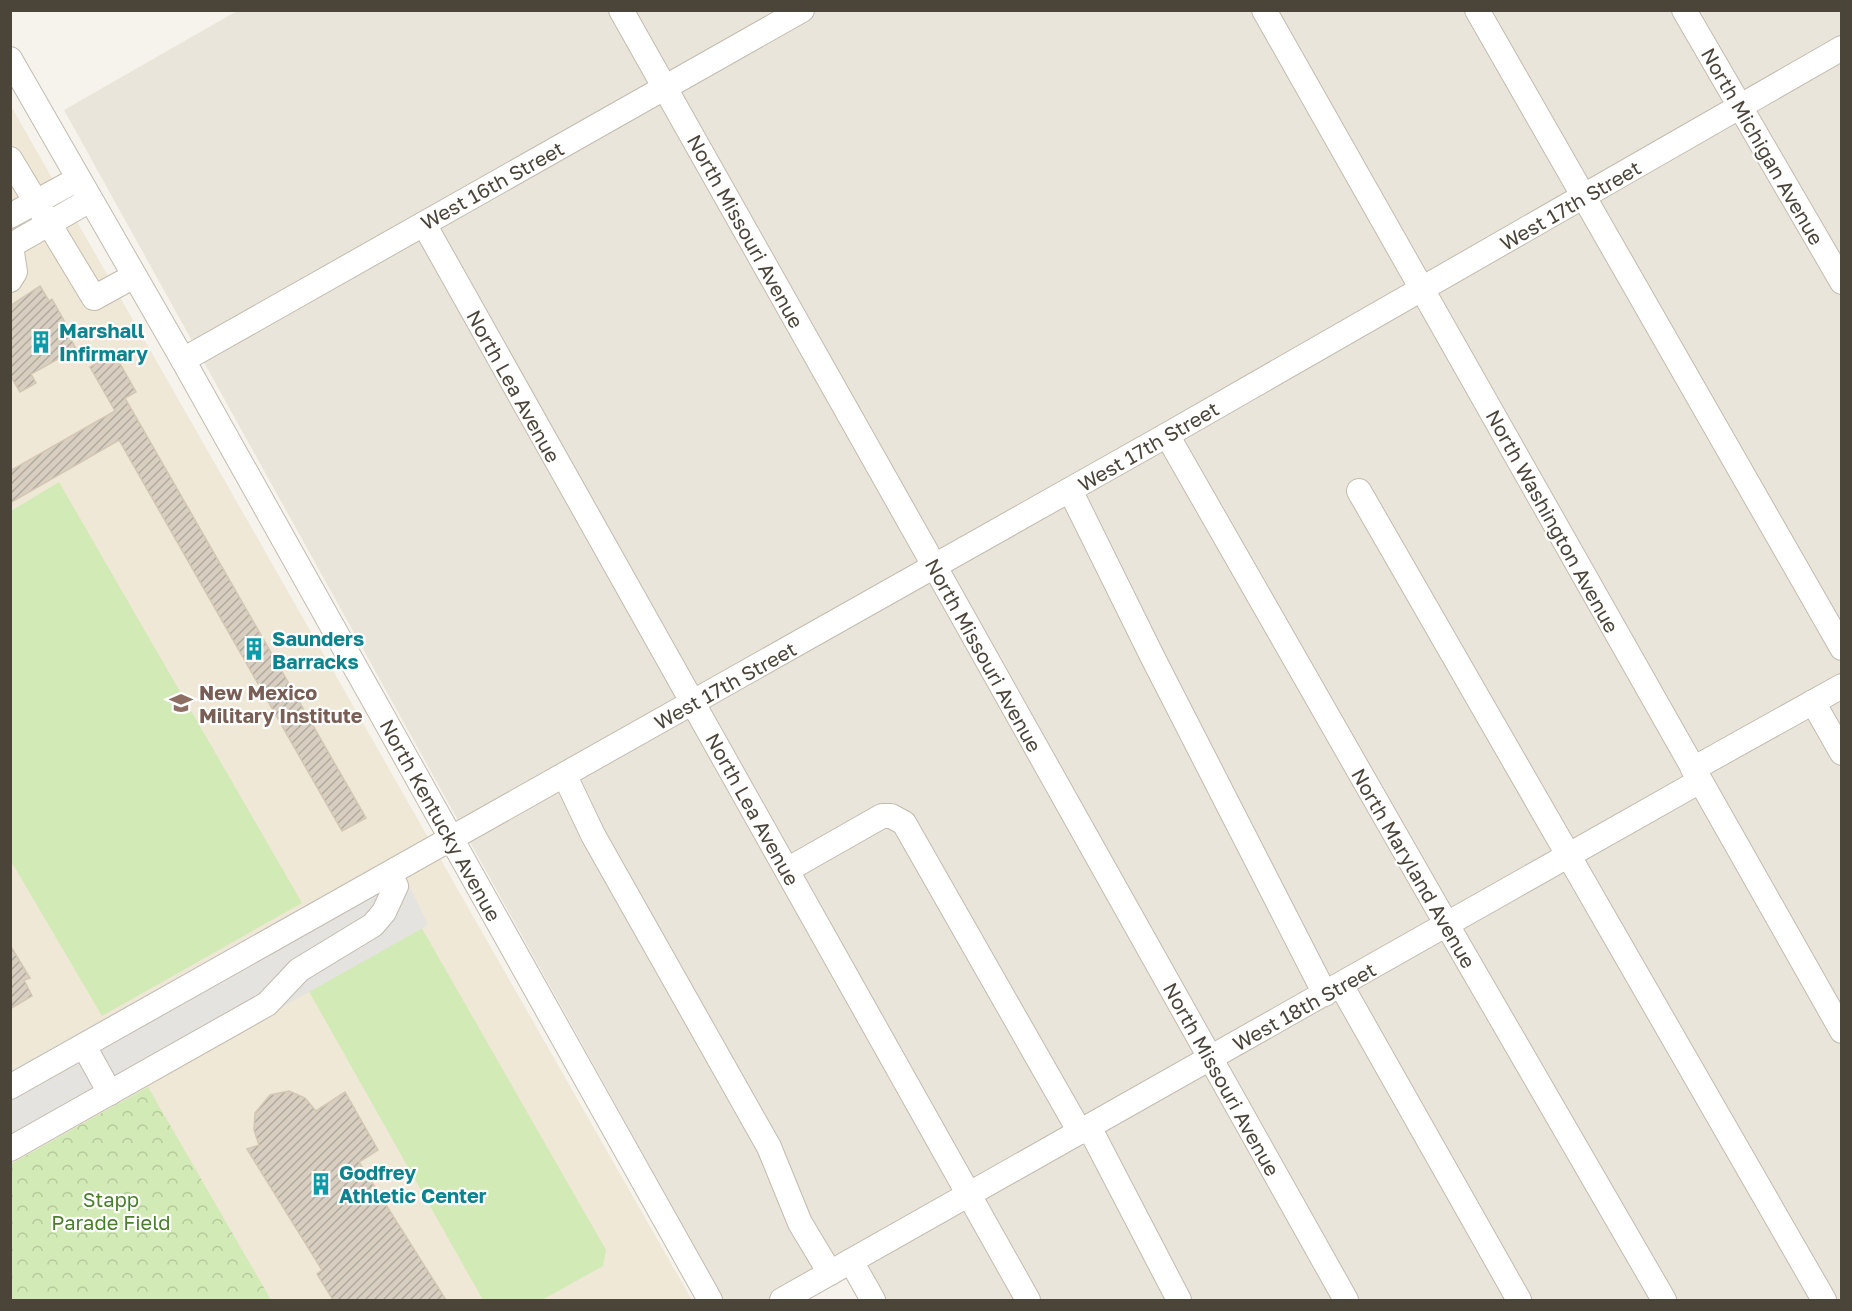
<svg xmlns="http://www.w3.org/2000/svg" width="1852" height="1311" font-family="'Golos Text',sans-serif">
	<style>
		.residential { fill: #eae5da }
		.education { fill: #efe8d6 }
		.park { fill: url(#park-crowns) }
		.pitch { fill: #d2eab5 }
		.parking { fill: #e5e3e0 }
		.building { fill: url(#building-hatch); stroke: #d3c7b4; stroke-width: 1.5 }
		.lines { fill: none; stroke-linecap: round; stroke-linejoin: round }
		.minor-casing { stroke: #c2bbae; stroke-width: 26 }
		.minor { stroke: #fff; stroke-width: 24 }
		.labels { text-anchor: middle; dominant-baseline: central; stroke-width: 4.5; stroke-linejoin: round; paint-order: stroke }
		.street-label { font-size: 20px; fill: #4b4439; stroke: #fff }
		.culture-label { font-size: 20px; font-weight: bold; fill: #0d838f; stroke: #fff; text-anchor: start }
		.education-label { font-size: 20px; font-weight: bold; fill: #785e54; stroke: #fff; text-anchor: start }
		.park-label { font-size: 20px; fill: #4a7f2a; stroke: #fff }
	</style>
	<defs>
		<pattern id="park-crowns" width="20" height="18" patternUnits="userSpaceOnUse" patternTransform="scale(1.5)"><rect width="20" height="18" fill="#d2eab5"/><path d="M2 6a3 3 0 1 1 6 0M12 15a3 3 0 1 1 6 0" fill="none" stroke="#b6ca9c"/></pattern>
		<pattern id="building-hatch" width="6" height="6" patternUnits="userSpaceOnUse" patternTransform="scale(1.5)"><rect width="6" height="6" fill="#d8cfc1"/><path d="M-1 1l2-2M0 6l6-6M5 7l2-2" fill="none" stroke="#b1aa9e"/></pattern>
	</defs>
	<rect width="100%" height="100%" fill="#f6f3ec"/>
	<polygon class="residential" points="237,11 1841,11 1841,1300 861,1300 848,1278 808,1300 724,1300 64,110"/>
	<polygon class="education" points="11,106 692,1300 11,1300"/>
	<polygon class="park" points="148,1087 271,1300 11,1300 11,1164"/>
	<g class="pitch">
		<polygon points="59,482 302,903 102,1016 11,861 11,511"/>
		<polygon points="420,925 606,1250 603,1266 542,1300 483,1300 307,988"/>
	</g>
	<polygon class="parking" points="395,855 428,925 11,1160 10,1071"/>
	<g class="building">
		<polygon points="40,286 49,301 52,299 71,333 69,335 76,349 31,374 36,383 20,392 10,375 10,306"/>
		<polygon points="114,353 136,392 125,398 366,818 342,831 119,440 10,503 10,471 115,411 90,367"/>
		<polygon points="10,945 30,978 24,980 32,996 10,1009"/>
		<polygon points="289,1091 305,1098 316,1111 345,1092 378,1150 359,1162 446,1300 333,1300 317,1274 322,1270 247,1149 259,1145 254,1130 255,1113 270,1095"/>
	</g>
	<g class="lines">
		<g class="minor-casing">
			<g id="minor">
				<polyline points="621,10 935,567 1346,1300"/>
				<polyline points="1264,10 1842,1031"/>
				<polyline points="1477,10 1842,648"/>
				<polyline points="1684,10 1842,282"/>
				<polyline points="10,59 183,360 710,1300"/>
				<polyline points="10,159 94,298 134,276"/>
				<polyline points="10,216 78,179"/>
				<polyline points="424,224 1028,1300"/>
				<polyline points="10,246 90,200"/>
				<polyline points="10,280 15,272 11,246"/>
				<polyline points="183,360 802,10"/>
				<polyline points="1167,435 1447,925 1664,1300"/>
				<polyline points="1070,490 1153,658 1325,994"/>
				<polyline points="1359,491 1824,1300"/>
				<polyline points="1813,702 1842,753"/>
				<polyline points="1693,769 1842,686"/>
				<polyline points="565,776 593,835 769,1147 800,1223 830,1273"/>
				<polyline points="787,870 882,816 891,816 904,823 1080,1132"/>
				<polyline points="1341,985 1519,1300"/>
				<polyline points="84,1046 110,1093"/>
				<polyline points="10,1087 1167,435 1842,48"/>
				<polyline points="1089,1127 1179,1300"/>
				<polyline points="10,1149 267,1004 299,970 373,925 384,912 396,886 390,875"/>
				<polyline points="851,1261 873,1300"/>
				<polyline points="782,1300 1700,781"/>
			</g>
		</g>
		<use href="#minor" class="minor"/>
	</g>
	<defs>
		<g id="building-bare" transform="scale(1.8)"><path d="M-4-6H4V6H1V3H-1V6H-4ZM-2.5-4.3h1.7v1.8h-1.7ZM.8-4.3h1.7v1.8H.8ZM-2.5-1h1.7V.8h-1.7ZM.8-1h1.7V.8H.8Z" fill="#0f9aa8" stroke="#fff" stroke-width="2.5" paint-order="stroke"/></g>
		<g id="university-bare" transform="scale(1.8)"><path d="M0-5L7-2L0 1L-7-2ZM-4 1L0 2.5L4 1V4Q0 6-4 4Z" fill="#8d6e63" stroke="#fff" stroke-width="2.5" paint-order="stroke"/></g>
	</defs>
	<g fill-rule="evenodd">
		<use href="#building-bare" x="41" y="342"/>
		<use href="#building-bare" x="254" y="649"/>
		<use href="#university-bare" x="181" y="703"/>
		<use href="#building-bare" x="321" y="1184"/>
	</g>
	<g class="labels">
		<g class="street-label">
			<text transform="translate(1763 146) rotate(60)">North Michigan Avenue</text>
			<text transform="translate(492 185) rotate(-29)">West 16th Street</text>
			<text transform="translate(1570 205) rotate(-30)">West 17th Street</text>
			<text transform="translate(746 231) rotate(61)">North Missouri Avenue</text>
			<text transform="translate(514 386) rotate(61)">North Lea Avenue</text>
			<text transform="translate(1148 446) rotate(-30)">West 17th Street</text>
			<text transform="translate(1553 521) rotate(61)">North Washington Avenue</text>
			<text transform="translate(984 655) rotate(61)">North Missouri Avenue</text>
			<text transform="translate(725 685) rotate(-29)">West 17th Street</text>
			<text transform="translate(753 809) rotate(61)">North Lea Avenue</text>
			<text transform="translate(441 820) rotate(61)">North Kentucky Avenue</text>
			<text transform="translate(1414 868) rotate(60)">North Maryland Avenue</text>
			<text transform="translate(1304 1006) rotate(-29)">West 18th Street</text>
			<text transform="translate(1222 1079) rotate(61)">North Missouri Avenue</text>
		</g>
		<g class="culture-label">
			<text x="59" y="330">Marshall<tspan x="59" dy="23">Infirmary</tspan></text>
			<text x="272" y="638">Saunders<tspan x="272" dy="23">Barracks</tspan></text>
			<text x="339" y="1172">Godfrey<tspan x="339" dy="23">Athletic Center</tspan></text>
		</g>
		<g class="education-label">
			<text x="199" y="692">New Mexico<tspan x="199" dy="23">Military Institute</tspan></text>
		</g>
		<g class="park-label">
			<text x="111" y="1199">Stapp<tspan x="111" dy="23">Parade Field</tspan></text>
		</g>
	</g>
	<rect width="1852" height="1311" fill="none" stroke="#4b4439" stroke-width="24"/>
</svg>
